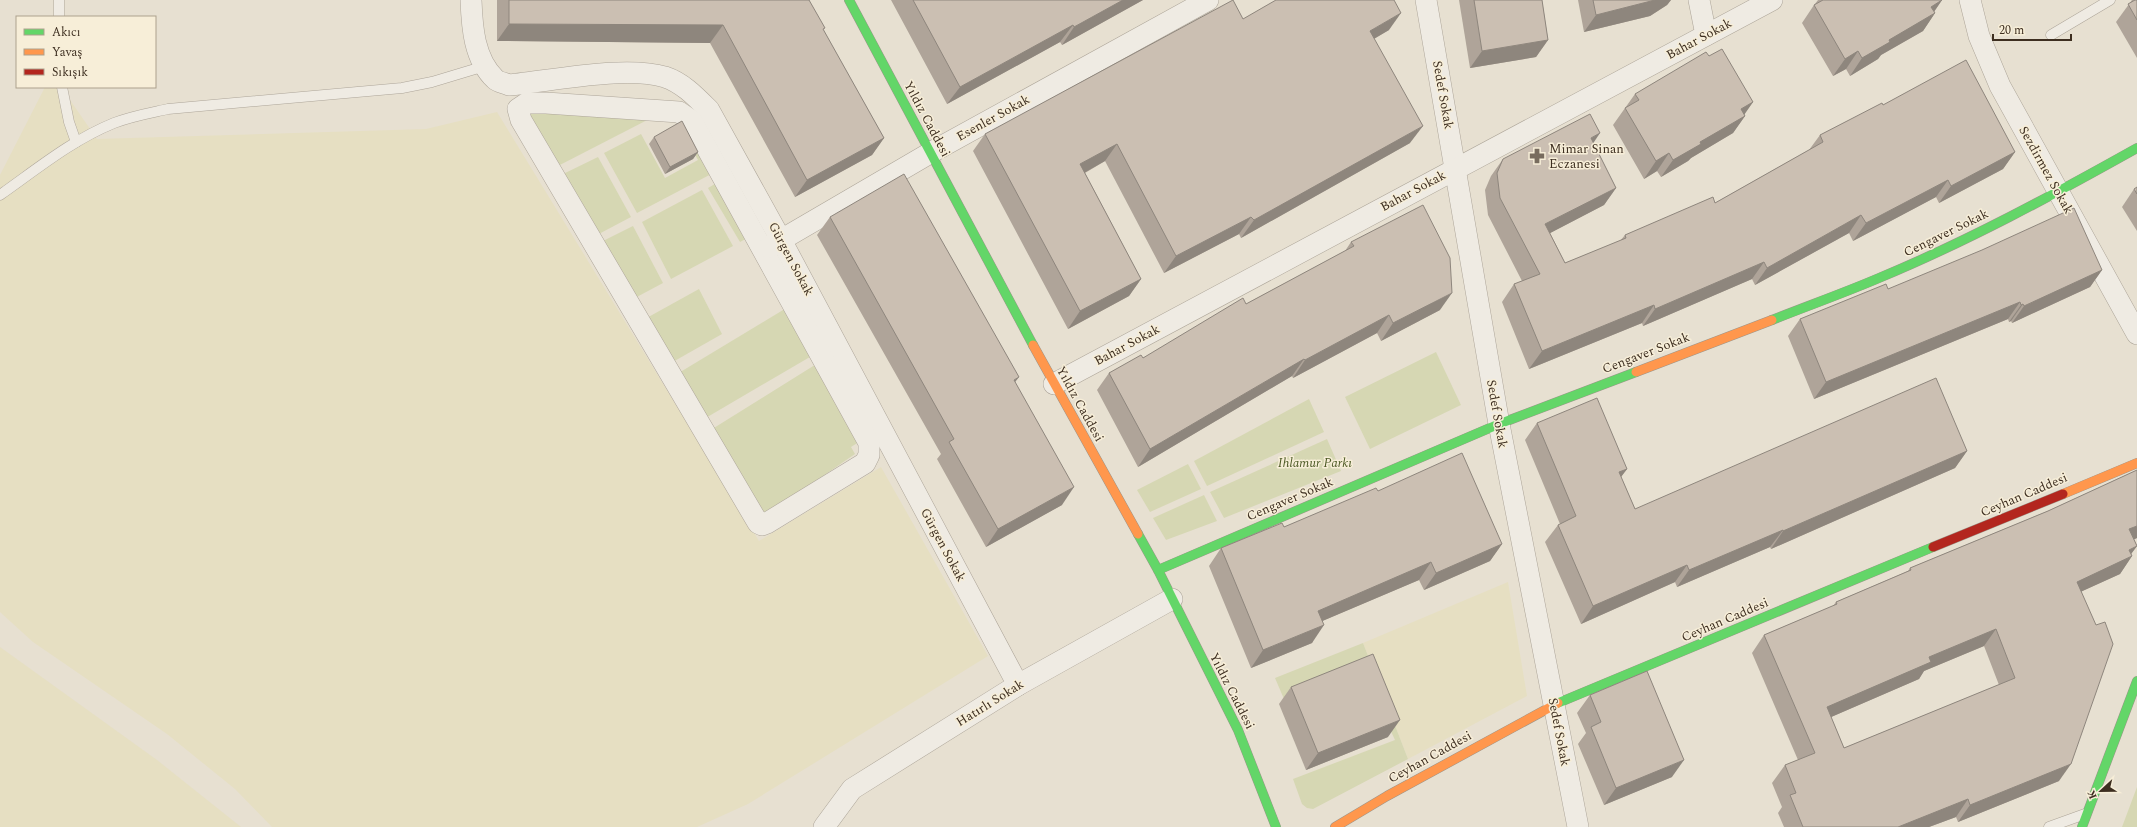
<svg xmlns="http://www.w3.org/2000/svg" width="2137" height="827" font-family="Spectral,serif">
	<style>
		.farmland { fill: #e6dfc2 }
		.green { fill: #d6d7b3 }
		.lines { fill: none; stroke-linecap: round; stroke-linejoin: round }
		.lane-casing { stroke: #ada599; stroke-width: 11 }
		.street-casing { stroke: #ada599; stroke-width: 22 }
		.fast-casing { stroke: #9c958a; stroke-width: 10 }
		.slow-casing { stroke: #9c958a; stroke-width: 10 }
		.jam-casing { stroke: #9c958a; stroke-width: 10 }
		.lane { stroke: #efebe3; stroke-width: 10 }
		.street { stroke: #efebe3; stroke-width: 21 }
		.fast { stroke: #63d668; stroke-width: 9 }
		.slow { stroke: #ff974d; stroke-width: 9 }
		.jam { stroke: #b3261e; stroke-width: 9 }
		.wall { fill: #afa499; fill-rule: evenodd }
		.shaded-wall { fill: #8e867d }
		.building { fill: #cbbfb2; stroke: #8e867d; fill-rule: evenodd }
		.labels { text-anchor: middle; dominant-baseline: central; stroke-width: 3; stroke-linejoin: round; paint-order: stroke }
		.street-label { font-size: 13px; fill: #3d2e20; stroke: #f7eed8 }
		.poi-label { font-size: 13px; fill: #3d2e20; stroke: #f7eed8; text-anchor: start }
		.park-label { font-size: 13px; font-style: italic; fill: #4d5a26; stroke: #f7eed8 }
	</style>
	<rect width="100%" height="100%" fill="#e7e0d1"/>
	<g class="farmland">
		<polygon points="45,87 61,87 97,139 426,129 497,112 759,541 881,467 988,656 748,804 697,827 272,827 235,789 167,734 33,642 0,612 0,175"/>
		<polygon points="1508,582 1527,696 1408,759 1363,643"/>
		<polygon points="0,647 157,760 241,827 0,827"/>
	</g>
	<g class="green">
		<polygon points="527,109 657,115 556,167"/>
		<polygon points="677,123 717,171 637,213 604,153 641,134 665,178 698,160"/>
		<polygon points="598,157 631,217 595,236 559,176"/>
		<polygon points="720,181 751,236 740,242 708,188"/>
		<polygon points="702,190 733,246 671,279 642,222"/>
		<polygon points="633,226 663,283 633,299 599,243"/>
		<polygon points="699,289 722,334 671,363 643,320"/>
		<polygon points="788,307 815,354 704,419 677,374"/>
		<polygon points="1436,352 1461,405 1370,449 1345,397"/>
		<polygon points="818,363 862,440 851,447 855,454 762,518 709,431"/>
		<polygon points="1309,399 1324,432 1207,486 1194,461"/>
		<polygon points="1327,439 1341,471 1224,518 1210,492"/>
		<polygon points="1188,464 1201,489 1150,512 1137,490"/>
		<polygon points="1204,495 1217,521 1166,540 1153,518"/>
		<polygon points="1363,643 1408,759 1313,809 1307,808 1302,804 1293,779 1395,740 1361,667 1284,699 1275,678"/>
		<polygon points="2137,787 2137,827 2122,827"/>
	</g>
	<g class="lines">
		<g class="lane-casing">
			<g id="lane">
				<polyline points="59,0 59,17"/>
				<polyline points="2051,35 2110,0"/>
				<polyline points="62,87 69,122 76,142"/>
				<path d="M0,195C37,169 72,140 114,123C132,116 150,113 168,109L402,88L432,82L485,66"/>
				<polyline points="2049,827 2085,814"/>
			</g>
		</g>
		<g class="street-casing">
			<g id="street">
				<path d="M471,0C472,27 474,59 495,79C498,82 504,83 509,85C551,81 625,65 665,77C683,83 696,97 709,110L781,240L1018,685"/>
				<polyline points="1426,0 1499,424 1578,827"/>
				<polyline points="1699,0 1706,35"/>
				<polyline points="1970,0 1979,36 2000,86 2137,334"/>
				<polygon points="527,103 546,103 679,112 692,121 869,443 869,455 865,463 767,523 762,525 758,523 521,120 518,109"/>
				<polyline points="769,247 930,153 1208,0"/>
				<polyline points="1054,384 1772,0"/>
				<polyline points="824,827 852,789 1018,685 1172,599"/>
			</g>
		</g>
		<g class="fast-casing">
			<g id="fast">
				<polyline points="849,0 1033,345"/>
				<path d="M1772,320C1807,306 1844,293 1879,278C1968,241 2053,195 2137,148"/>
				<polyline points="1138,534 1158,570 1238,730 1276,827"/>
				<polyline points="1158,570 1499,424 1636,372"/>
				<polyline points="1558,703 1933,547"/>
				<polyline points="2082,827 2137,681"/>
			</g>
		</g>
		<g class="slow-casing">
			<g id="slow">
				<polyline points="1033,345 1138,534"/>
				<polyline points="1636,372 1772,320"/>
				<polyline points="2063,494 2137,463"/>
				<polyline points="1335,827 1387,796 1558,703"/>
			</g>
		</g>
		<g class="jam-casing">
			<polyline id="jam" points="1933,547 2063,494"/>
		</g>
		<use href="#lane" class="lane"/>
		<use href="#street" class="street"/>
		<use href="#fast" class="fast"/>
		<use href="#slow" class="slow"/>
		<use href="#jam" class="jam"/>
	</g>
	<g class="wall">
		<polygon points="497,0 809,0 823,30 884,138 872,155 795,197 710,43 497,41"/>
		<polygon points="891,0 1143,0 1062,45 1060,42 947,104"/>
		<polygon points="1459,0 1542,0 1548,40 1536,57 1470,68"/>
		<polygon points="1578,0 1671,0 1667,5 1650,16 1584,32"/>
		<polygon points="1818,0 1942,0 1934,12 1935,13 1923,31 1881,55 1878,59 1850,76 1846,69 1833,76 1802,23 1814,5 1815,4"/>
		<polygon points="2132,0 2137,0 2137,58 2116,22"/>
		<polygon points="1243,19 1389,30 1374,39 1410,143 1241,238 1239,234 1164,273 1105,161 1085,173 1141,279 1129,296 1068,329 973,151 985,134"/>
		<polygon points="1709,56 1753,102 1744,114 1745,116 1733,133 1691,158 1688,161 1661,177 1657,171 1644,179 1613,125 1635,94"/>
		<polygon points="1883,105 2015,152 2003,169 1939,203 1936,197 1853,241 1849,233 1755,285 1752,279 1643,326 1642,323 1529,369 1502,302 1514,284 1522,281 1488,215 1485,190 1491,176 1503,159 1593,143 1616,188 1604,205 1550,233 1565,263 1620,241 1625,235 1715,203 1809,150 1820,135"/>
		<polygon points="654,137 698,152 693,159 665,174 649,144"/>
		<polygon points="2137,187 2137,231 2122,207 2134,189"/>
		<polygon points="830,217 1062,505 986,547 937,459 941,454 817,235"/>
		<polygon points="1351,242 1440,310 1381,341 1377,333 1293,378 1292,376 1138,467 1097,390 1109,373 1143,358 1246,304 1345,251"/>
		<polygon points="2102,270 2090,287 2012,323 2011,321 2009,322 2008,319 1814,399 1788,336 1800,319 1888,289"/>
		<polygon points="1537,423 1627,469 1621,477 1635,509 1967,451 1955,468 1771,549 1770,547 1677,587 1675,582 1581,624 1545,542 1558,525 1560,524 1525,440"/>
		<path d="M2137,470V538L2134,539L2137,546L2131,554L2132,556L2120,574L2082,591L2059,781L1958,822L1956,817L1929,827H1784L1778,813L1782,807L1772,783L1785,765L1798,760L1752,653L1764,635L1833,606L1836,602L1908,571L1910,568L2048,511ZM1984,646L1999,685L1844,748L1831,717L1919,679L1924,671Z"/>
		<polygon points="1378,491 1502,544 1490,561 1424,590 1419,580 1322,621 1312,643 1251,668 1209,566 1221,548 1284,527"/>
		<polygon points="1291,687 1388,737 1306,770 1279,704"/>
		<polygon points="1590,695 1672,777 1604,805 1578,744 1586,733 1577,713"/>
	</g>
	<g class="shaded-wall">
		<polygon points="1123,0 1143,0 1062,45 1074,27"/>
		<polygon points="1655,0 1671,0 1667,5 1650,16 1584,32 1596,15"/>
		<polygon points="1942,0 1931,16 1935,13 1923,31 1881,55 1878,59 1850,76 1862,58 1889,40 1931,7"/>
		<polygon points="1401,13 1389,30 1358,48 1370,31"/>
		<polygon points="509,24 723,25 710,43 497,41"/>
		<polygon points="1073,25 1060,42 947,104 960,87"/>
		<polygon points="1548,40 1536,57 1470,68 1482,51"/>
		<polygon points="1858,51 1846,69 1833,76 1845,59"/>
		<polygon points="1753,102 1742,118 1745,116 1733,133 1691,158 1688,161 1661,177 1673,160 1700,142 1741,109"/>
		<polygon points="1423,126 1410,143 1241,238 1254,220"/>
		<polygon points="1600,133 1588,151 1591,138"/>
		<polygon points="884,138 872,155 795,197 807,180"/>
		<polygon points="1117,144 1105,161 1068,182 1080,164"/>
		<polygon points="698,152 693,159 665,174 670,167"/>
		<polygon points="2015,152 2003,169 1939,203 1951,186"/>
		<polygon points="1669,153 1657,171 1644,179 1656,161"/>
		<polygon points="1948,180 1936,197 1853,241 1866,223"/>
		<polygon points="1616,188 1604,205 1533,242 1545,224"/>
		<polygon points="1861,215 1849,233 1755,285 1767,268"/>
		<polygon points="1251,217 1239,234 1164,273 1176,256"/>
		<polygon points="1764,262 1752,279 1643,326 1655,309"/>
		<polygon points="2102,270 2090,287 2012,323 2024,306"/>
		<polygon points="1141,279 1129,296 1068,329 1080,311"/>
		<polygon points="1452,293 1440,310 1381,341 1393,323"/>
		<polygon points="2020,302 2008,319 1814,399 1826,382"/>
		<polygon points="2023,304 2011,321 2009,322 2021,305"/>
		<polygon points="1654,305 1642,323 1529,369 1542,351"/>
		<polygon points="1389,315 1377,333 1293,378 1305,360"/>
		<polygon points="1304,359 1292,376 1138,467 1150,449"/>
		<polygon points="1019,377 1006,394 1014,380"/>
		<polygon points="1967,451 1955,468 1771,549 1783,531"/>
		<polygon points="1627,469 1614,486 1619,472"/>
		<polygon points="1074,487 1062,505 986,547 998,529"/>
		<polygon points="2137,526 2137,538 2117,547 2129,529"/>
		<polygon points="1783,530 1770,547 1677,587 1689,570"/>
		<polygon points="1502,544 1490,561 1424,590 1436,573"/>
		<polygon points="2137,546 2128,558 2132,556 2120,574 2065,599 2077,582 2129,550"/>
		<polygon points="1431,562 1419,580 1306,628 1318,611"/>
		<polygon points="1687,565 1675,582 1581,624 1593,606"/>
		<polygon points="1324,625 1312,643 1251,668 1263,650"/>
		<polygon points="1996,629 1984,646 1924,671 1919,679 1815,724 1827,707 1929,657"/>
		<polygon points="1400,720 1388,737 1306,770 1318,753"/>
		<polygon points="1684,760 1672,777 1604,805 1616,788"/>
		<polygon points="2071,764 2059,781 1958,822 1970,805"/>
		<polygon points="1968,799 1956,817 1929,827 1898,827"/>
	</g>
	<g class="building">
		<polygon points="509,0 809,0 825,28 823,29 884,138 807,180 723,25 509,24"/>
		<polygon points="913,0 1123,0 1074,27 1073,25 960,87"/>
		<polygon points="1233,0 1243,19 1276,0 1394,0 1401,13 1370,31 1423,126 1254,220 1251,217 1176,256 1117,144 1080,164 1141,279 1080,311 985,134"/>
		<polygon points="1474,0 1542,0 1548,40 1482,51"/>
		<polygon points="1593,0 1655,0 1596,15"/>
		<polygon points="1823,0 1942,0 1931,7 1935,13 1889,40 1890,42 1862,58 1858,51 1845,59 1814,5"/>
		<polygon points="2135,0 2137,0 2137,20 2128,4"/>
		<polygon points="1722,49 1753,102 1741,109 1745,116 1700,142 1701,144 1673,160 1669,153 1656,161 1625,108 1639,100 1635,94 1706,52 1709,56"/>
		<polygon points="1966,60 2015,152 1951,186 1948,180 1866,223 1861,215 1767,268 1764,262 1655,309 1654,305 1542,351 1514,284 1540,274 1500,198 1497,173 1503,159 1590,114 1600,133 1591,138 1616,188 1545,224 1565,263 1626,238 1625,235 1713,197 1715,203 1823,142 1820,135 1882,103 1883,105"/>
		<polygon points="682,121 698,152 670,167 654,137"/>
		<polygon points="904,174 1019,377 1014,380 1074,487 998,529 949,442 954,439 830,217"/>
		<polygon points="2137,187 2137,194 2134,189"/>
		<polygon points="1423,205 1450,258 1452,293 1393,323 1389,315 1305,360 1304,359 1150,449 1109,373 1141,355 1143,358 1243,298 1246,304 1354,246 1351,242"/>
		<polygon points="2074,208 2102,270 2024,306 2023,304 2021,305 2020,302 1826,382 1800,319 1886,284 1888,289 1982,250"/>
		<polygon points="1936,378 1967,451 1783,531 1783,530 1689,570 1687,565 1593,606 1558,525 1576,516 1537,423 1597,398 1627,469 1619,472 1635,509"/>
		<polygon points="1462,453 1502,544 1436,573 1431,562 1318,611 1324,625 1263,650 1221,548 1282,523 1284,527 1376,488 1378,491"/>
		<path d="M2137,470V526L2129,529L2137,546L2129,550L2132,556L2077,582L2096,625L2105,622L2113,644L2071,764L1970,805L1968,799L1898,827H1803L1790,795L1796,793L1785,765L1815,753L1764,635L1837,604L1836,602L1911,570L1910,568L2048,511ZM1996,629L2015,678L1844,748L1827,707L1931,662L1929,657Z"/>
		<polygon points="1373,654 1400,720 1318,753 1291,687"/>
		<polygon points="1647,671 1684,760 1616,788 1591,727 1601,722 1590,695"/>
	</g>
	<defs>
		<g id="pharmacy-bare" transform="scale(1.2)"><path d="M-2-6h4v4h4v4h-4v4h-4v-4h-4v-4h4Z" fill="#786c5e" stroke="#f7eed8" stroke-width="2.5" paint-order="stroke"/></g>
	</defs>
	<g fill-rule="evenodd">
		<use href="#pharmacy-bare" x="1537" y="156"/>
	</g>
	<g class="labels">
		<g class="street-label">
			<text transform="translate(1699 39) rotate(-28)">Bahar Sokak</text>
			<text transform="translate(1443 95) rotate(80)">Sedef Sokak</text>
			<text transform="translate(993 118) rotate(-29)">Esenler Sokak</text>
			<text transform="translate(927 119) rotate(62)">Yıldız Caddesi</text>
			<text transform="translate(2046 170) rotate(61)">Sezdirmez Sokak</text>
			<text transform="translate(1413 191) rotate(-28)">Bahar Sokak</text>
			<text transform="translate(1946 233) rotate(-26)">Cengaver Sokak</text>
			<text transform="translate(791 259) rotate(62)">Gürgen Sokak</text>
			<text transform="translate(1127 345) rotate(-28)">Bahar Sokak</text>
			<text transform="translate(1646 353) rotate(-21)">Cengaver Sokak</text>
			<text transform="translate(1080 404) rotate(61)">Yıldız Caddesi</text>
			<text transform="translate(1497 414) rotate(80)">Sedef Sokak</text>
			<text transform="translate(2024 495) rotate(-23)">Ceyhan Caddesi</text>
			<text transform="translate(1290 499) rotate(-23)">Cengaver Sokak</text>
			<text transform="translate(943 545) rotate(62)">Gürgen Sokak</text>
			<text transform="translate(1725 620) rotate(-23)">Ceyhan Caddesi</text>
			<text transform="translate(1232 691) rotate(63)">Yıldız Caddesi</text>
			<text transform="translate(990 703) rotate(-32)">Hatırlı Sokak</text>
			<text transform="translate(1559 732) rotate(79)">Sedef Sokak</text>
			<text transform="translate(1430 757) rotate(-29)">Ceyhan Caddesi</text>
		</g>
		<g class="poi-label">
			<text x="1549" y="149">Mimar Sinan<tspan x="1549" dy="15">Eczanesi</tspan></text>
		</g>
		<g class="park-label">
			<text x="1315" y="463">Ihlamur Parkı</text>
		</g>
	</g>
	<rect x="16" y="16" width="140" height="72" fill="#f7eed8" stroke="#ada18e"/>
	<rect x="24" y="29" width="20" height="6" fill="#63d668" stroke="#ada18e"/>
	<text x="52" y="36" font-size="12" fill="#3d2e20">Akıcı</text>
	<rect x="24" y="49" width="20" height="6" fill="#ff974d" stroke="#ada18e"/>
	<text x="52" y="56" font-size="12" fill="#3d2e20">Yavaş</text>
	<rect x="24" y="69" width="20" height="6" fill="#b3261e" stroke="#ada18e"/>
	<text x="52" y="76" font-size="12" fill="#3d2e20">Sıkışık</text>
	<g transform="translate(2101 791) rotate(248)" stroke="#f7eed8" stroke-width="3" paint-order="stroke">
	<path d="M0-3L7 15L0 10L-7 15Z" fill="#3d2e20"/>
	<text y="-6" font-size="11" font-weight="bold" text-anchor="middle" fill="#3d2e20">K</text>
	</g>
	<path d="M1993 34v6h78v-6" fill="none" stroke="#3d2e20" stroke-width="2"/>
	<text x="1999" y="34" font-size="12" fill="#3d2e20" stroke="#f7eed8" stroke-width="3" paint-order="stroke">20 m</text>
</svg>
